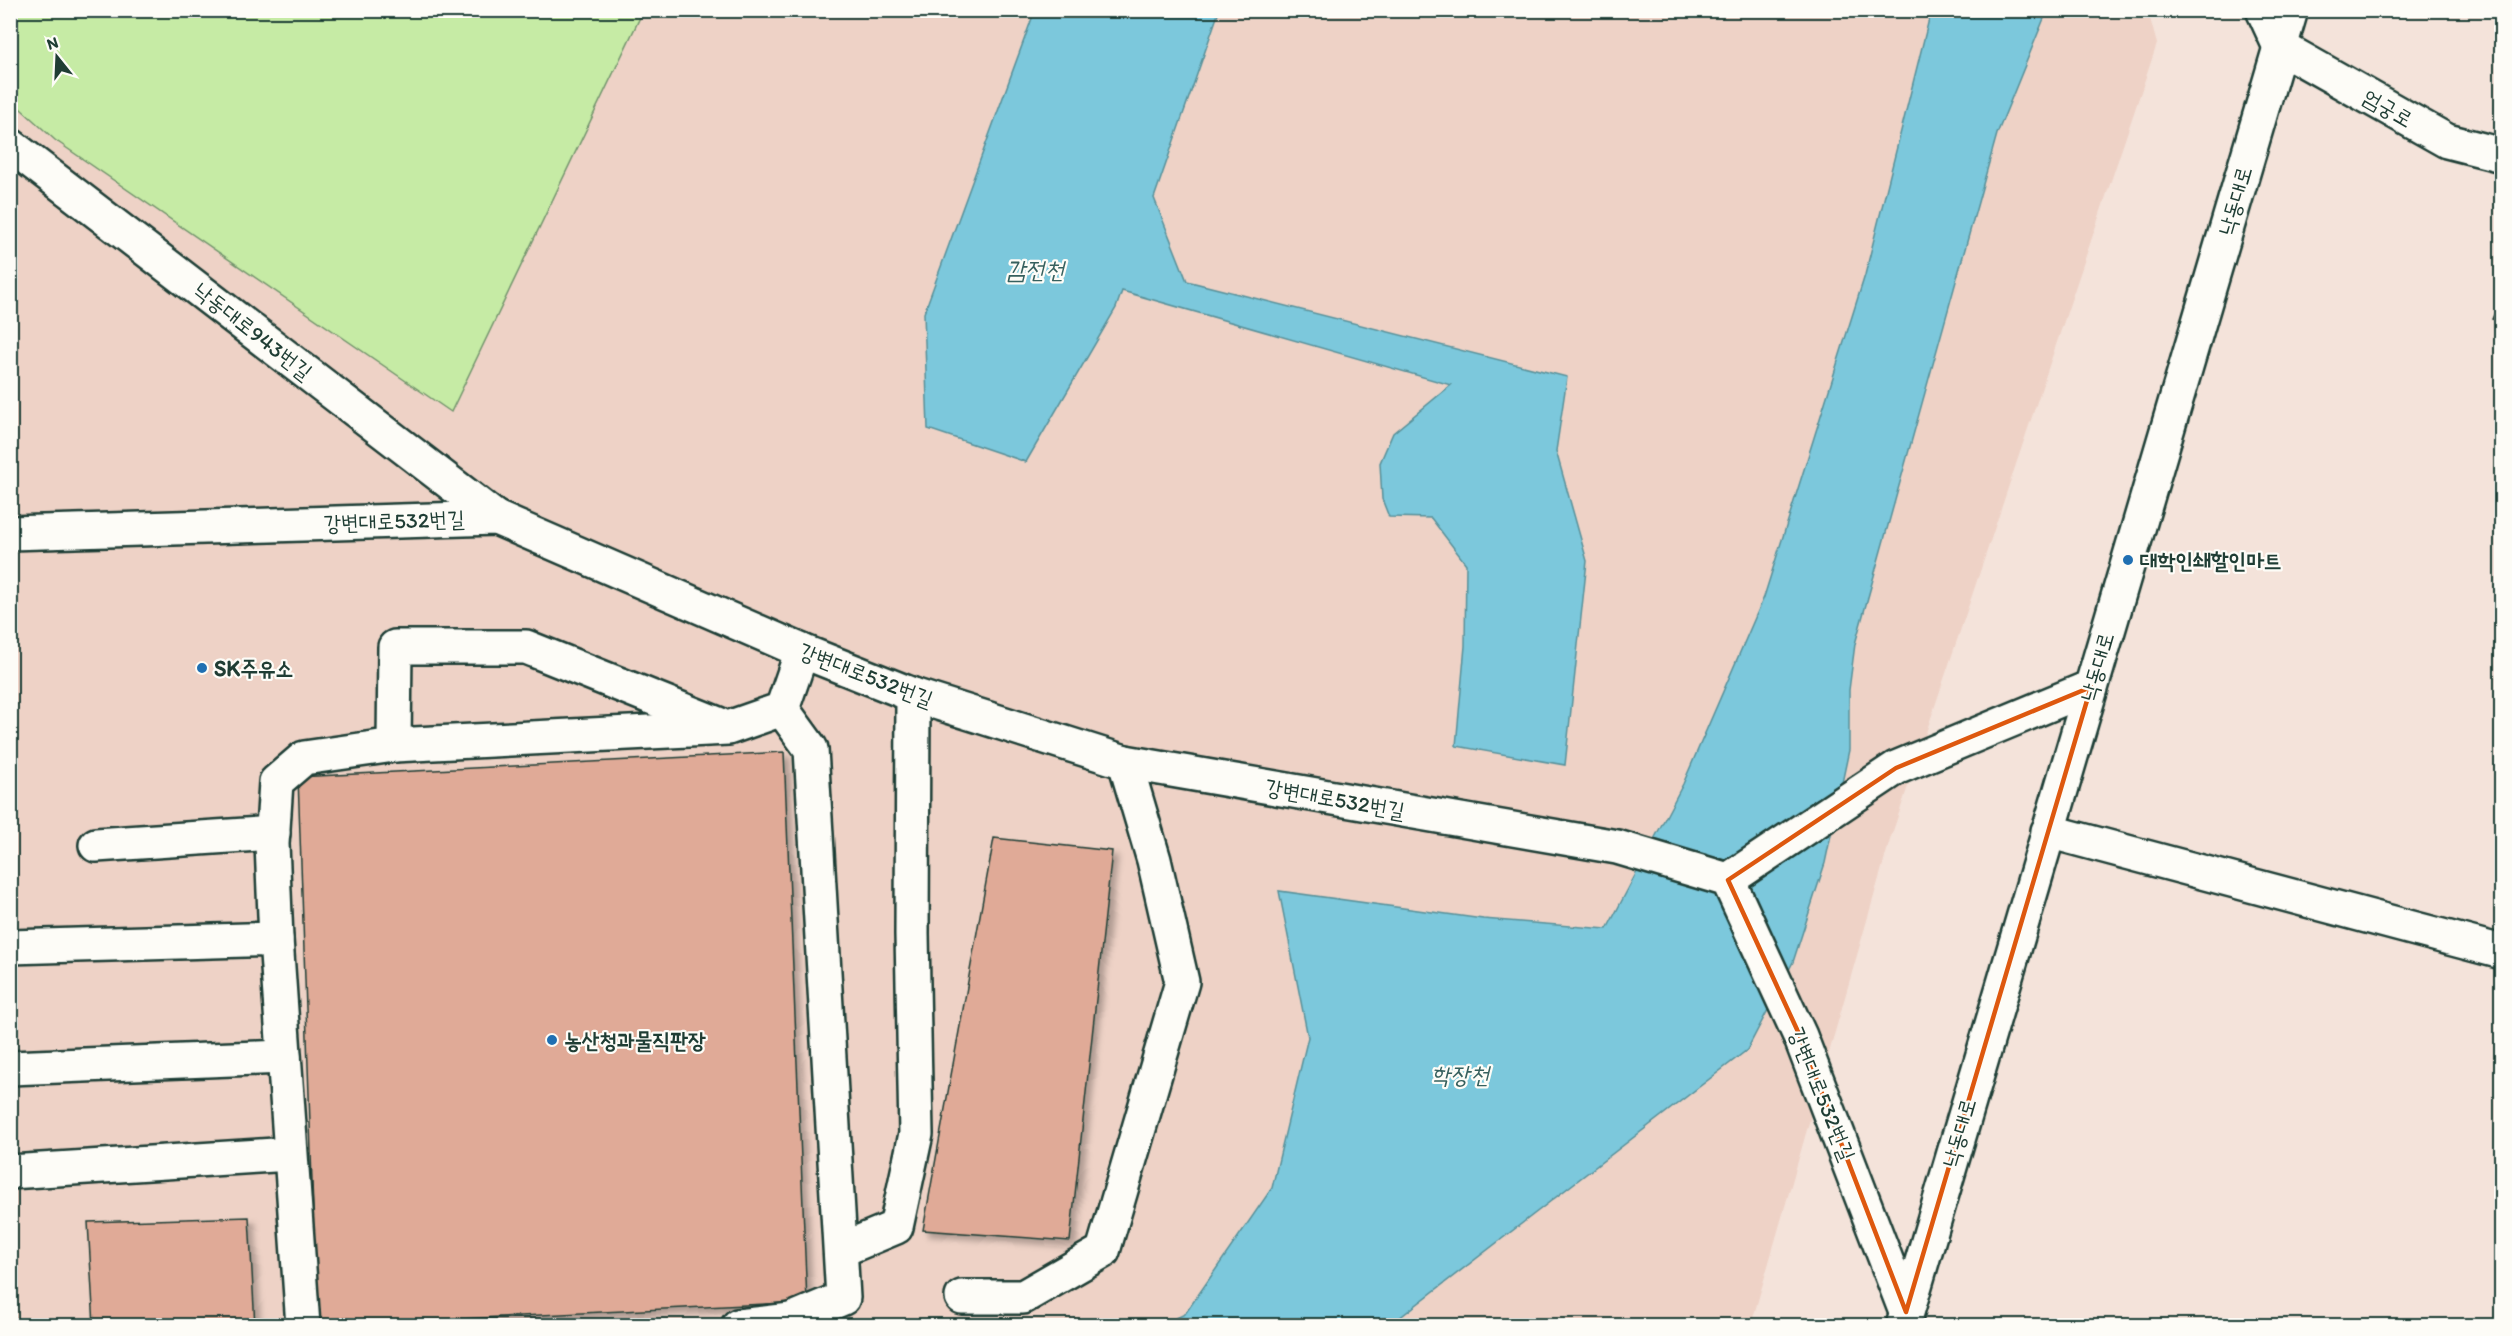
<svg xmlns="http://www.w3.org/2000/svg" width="2512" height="1336" font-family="Itim,'Poor Story',sans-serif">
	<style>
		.built { fill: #eed2c6 }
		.green { fill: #c6eba5; stroke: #72946c; stroke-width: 1.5 }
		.water { fill: #7cc8dc; stroke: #579099; stroke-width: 1.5 }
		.building { fill: #e0aa97; stroke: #1f3d34; stroke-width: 1.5; filter: url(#shadow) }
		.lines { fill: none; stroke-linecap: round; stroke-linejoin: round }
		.minor-casing { stroke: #1f3d34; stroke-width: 38 }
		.major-casing { stroke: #1f3d34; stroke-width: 38 }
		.minor { stroke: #fdfcf7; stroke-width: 33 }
		.major { stroke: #fdfcf7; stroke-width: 33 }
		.marked { fill: none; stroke: #de580e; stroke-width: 4.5; stroke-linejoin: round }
		.poi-dot { fill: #1f6fb2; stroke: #fdfcf7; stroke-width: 2 }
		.labels { text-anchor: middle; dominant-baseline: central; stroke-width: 4.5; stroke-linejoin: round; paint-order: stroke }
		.street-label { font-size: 22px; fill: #1f3d34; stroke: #fdfcf7 }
		.poi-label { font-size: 22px; font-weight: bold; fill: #1f3d34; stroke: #fdfcf7; text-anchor: start }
		.water-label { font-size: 24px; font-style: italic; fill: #36605e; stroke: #fdfcf7 }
	</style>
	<defs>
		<filter id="shadow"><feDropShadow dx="5.5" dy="5.5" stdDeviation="3" flood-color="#0004"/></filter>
	</defs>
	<rect width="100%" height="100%" fill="#f4e3da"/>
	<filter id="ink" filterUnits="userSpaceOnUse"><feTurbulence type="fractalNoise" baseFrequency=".0167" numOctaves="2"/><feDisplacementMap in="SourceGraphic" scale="12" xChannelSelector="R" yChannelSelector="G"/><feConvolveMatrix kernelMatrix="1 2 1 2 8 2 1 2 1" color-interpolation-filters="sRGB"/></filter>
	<g filter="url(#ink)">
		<polygon class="built" points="10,11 2148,11 2157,44 1890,840 1751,1325 11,1325"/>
		<polygon class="green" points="11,10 643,10 643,11 451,412 55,140 11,100"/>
		<g class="water">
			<polygon points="1035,10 1219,11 1154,198 1187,281 1567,377 1556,451 1587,561 1565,765 1456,746 1465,646 1466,564 1431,518 1389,517 1382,499 1380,463 1393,433 1451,385 1122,291 1116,308 1026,462 928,429 924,313"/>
			<polygon points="1931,11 2047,11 1997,134 1855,644 1849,690 1849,750 1825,863 1793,962 1747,1050 1390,1325 1159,1326 1185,1314 1272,1188 1308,1037 1279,891 1483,919 1607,929 1683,784 1764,597 1865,275"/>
		</g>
		<g class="building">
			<polygon points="2502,298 2502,322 2492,319"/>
			<polygon points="784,752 807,1302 317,1326 298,777"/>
			<polygon points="994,838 1112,851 1070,1241 923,1230"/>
			<polygon points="249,1217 255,1326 94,1326 88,1222"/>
		</g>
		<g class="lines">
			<g class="minor-casing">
				<g id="minor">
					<polyline points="2280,47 2447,141 2502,155"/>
					<polyline points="10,145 496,518"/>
					<polyline points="10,533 496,518 802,651 913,695 1125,762 1617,847 1728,880 1800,1036 1906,1312"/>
					<polyline points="782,709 811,749 843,1298 791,1320"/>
					<polyline points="394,745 395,647 526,647 718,724"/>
					<polyline points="2048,831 2502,952"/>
					<polyline points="96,845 273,833"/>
					<polyline points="1728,880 1896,768 2091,687"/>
					<polyline points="276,939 272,844 276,782 304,758 394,745 728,728 782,709 802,651"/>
					<polyline points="10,947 276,939 303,1326"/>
					<polyline points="10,1068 284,1057"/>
					<polyline points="10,1172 290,1154"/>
					<polyline points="841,1250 896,1227 916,1134 912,934 913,695"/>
					<polyline points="962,1297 1023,1297 1103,1251 1182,982 1154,860 1125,762"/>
					<polyline points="738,1326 791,1320 778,1326"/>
				</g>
			</g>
			<g class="major-casing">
				<g id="major">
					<polyline points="2263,10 2280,47"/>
					<polyline points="1903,1326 2291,10"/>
				</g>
			</g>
			<use href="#minor" class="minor"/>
			<use href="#major" class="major"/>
		</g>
	</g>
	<path class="marked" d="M2091,687L1906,1312L1800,1036L1728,880L1896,768Z"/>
	<g class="poi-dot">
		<circle cx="2128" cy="560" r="6"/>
		<circle cx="202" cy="668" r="6"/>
		<circle cx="552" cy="1040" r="6"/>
	</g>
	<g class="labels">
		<g class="street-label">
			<text transform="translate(2388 108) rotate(30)">엄궁로</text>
			<text transform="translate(2235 201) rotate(-74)">낙동대로</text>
			<text transform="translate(253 331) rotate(38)">낙동대로943번길</text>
			<text transform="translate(394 521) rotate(-2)">강변대로532번길</text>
			<text transform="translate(2097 667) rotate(-74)">낙동대로</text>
			<text transform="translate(866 675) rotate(21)">강변대로532번길</text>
			<text transform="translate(1335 799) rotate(10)">강변대로532번길</text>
			<text transform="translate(1822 1094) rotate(68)">강변대로532번길</text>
			<text transform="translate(1959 1133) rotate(-74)">낙동대로</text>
		</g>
		<g class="poi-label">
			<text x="2140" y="560">대학인쇄할인마트</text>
			<text x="214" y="668">SK주유소</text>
			<text x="564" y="1040">농산청과물직판장</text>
		</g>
		<g class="water-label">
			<text x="1035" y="269">감전천</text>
			<text x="1460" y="1074">학장천</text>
		</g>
	</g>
	<rect width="2512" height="1336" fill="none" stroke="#fdfcf7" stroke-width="36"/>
	<rect x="18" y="18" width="2476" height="1300" fill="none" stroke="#1f3d34" stroke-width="2" filter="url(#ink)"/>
	<g transform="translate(57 57) rotate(342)" stroke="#fdfcf7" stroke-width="4.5" paint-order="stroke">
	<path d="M0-4.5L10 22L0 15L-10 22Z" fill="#1f3d34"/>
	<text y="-9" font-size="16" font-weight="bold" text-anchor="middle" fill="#1f3d34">N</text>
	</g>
</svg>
